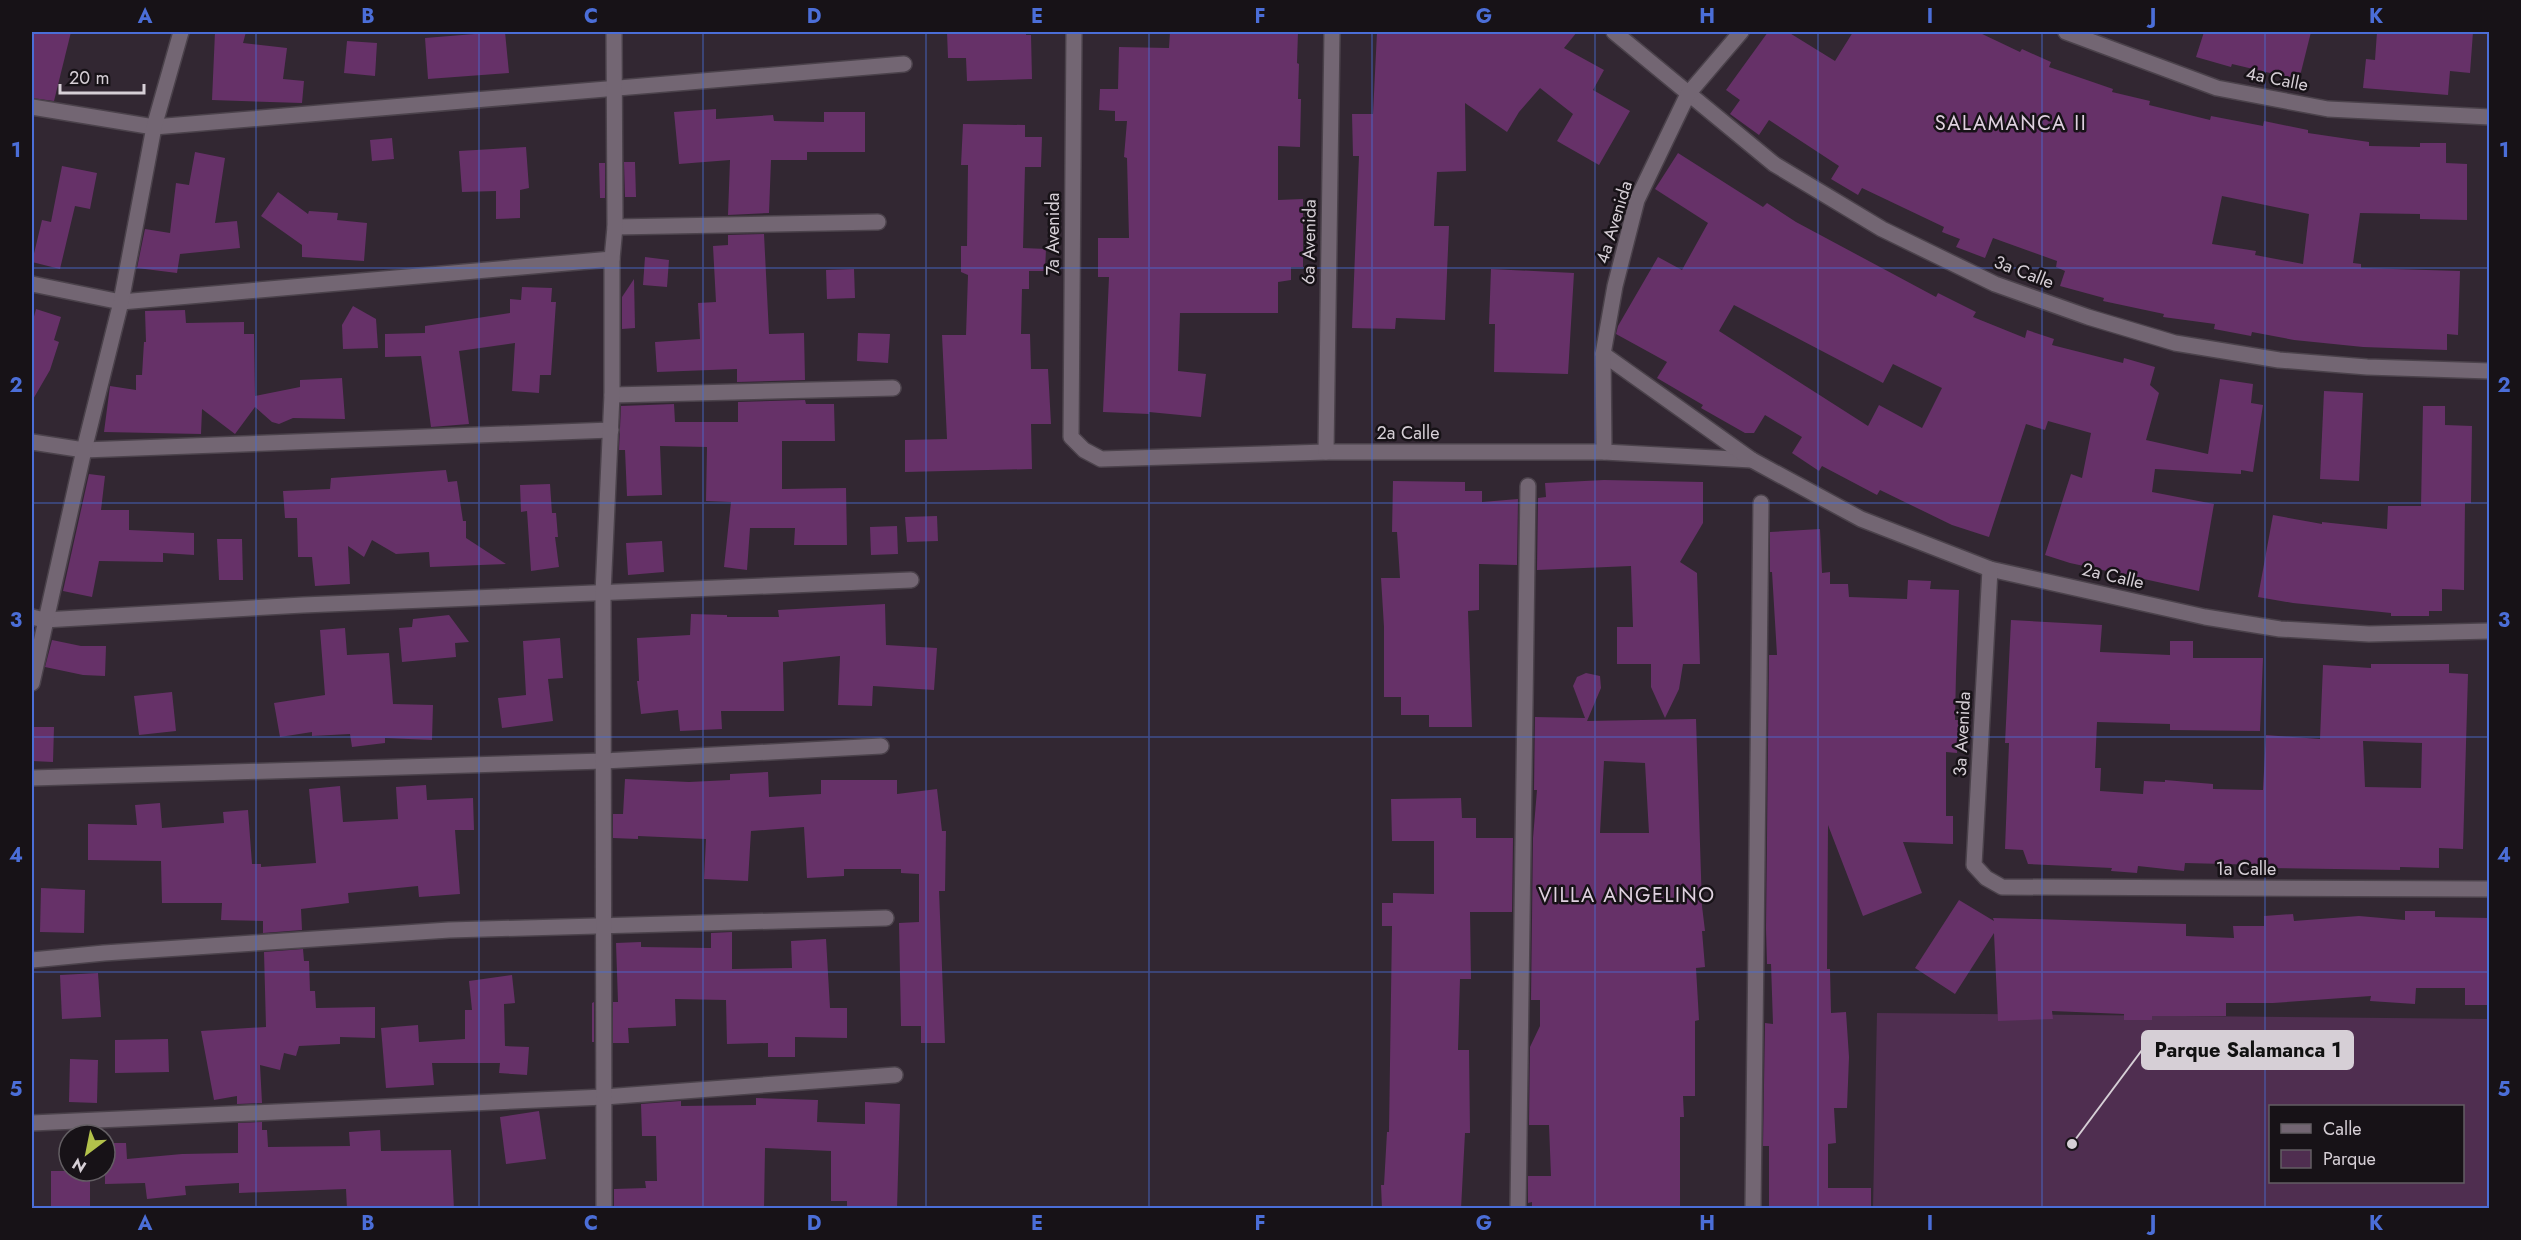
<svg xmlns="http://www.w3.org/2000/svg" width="2521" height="1240" font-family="Jost,sans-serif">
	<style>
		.green { fill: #4f2e50; fill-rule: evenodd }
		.building { fill: #663168; fill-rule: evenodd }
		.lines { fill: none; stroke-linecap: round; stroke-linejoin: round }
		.minor-casing { stroke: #4b424b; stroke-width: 18 }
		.minor { stroke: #736673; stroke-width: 15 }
		.grid { fill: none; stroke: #4b6ed8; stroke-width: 1.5; stroke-opacity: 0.55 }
		.labels { text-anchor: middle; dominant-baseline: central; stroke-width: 5; stroke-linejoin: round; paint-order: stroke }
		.street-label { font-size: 18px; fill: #d6cfd6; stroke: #171217 }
		.neighbourhood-label { font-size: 20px; letter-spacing: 1.5px; fill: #dfd1df; stroke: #171217 }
		.leader { fill: none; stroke: #d6cfd6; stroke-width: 2 }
		.callout-dot { fill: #d6cfd6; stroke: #171217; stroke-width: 2 }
		.callout { fill: #d6cfd6; stroke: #d6cfd6; stroke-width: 2 }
		.callout-label { font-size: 20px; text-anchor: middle; font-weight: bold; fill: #111 }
		.neatline { fill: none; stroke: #4b6ed8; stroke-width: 2 }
		.grid-label { font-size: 20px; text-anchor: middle; font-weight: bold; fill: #4b6ed8 }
	</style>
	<rect width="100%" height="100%" fill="#322732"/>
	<path class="green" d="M1877,1013L2489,1019V1208H1873ZM2270,1106H2462V1182H2270Z"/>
	<g class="building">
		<polygon points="32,32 71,32 54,101 32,98"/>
		<polygon points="215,32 246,32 243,43 287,48 283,79 304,81 302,103 212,100"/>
		<polygon points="475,32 505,32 509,73 428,79 425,38 475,34"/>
		<polygon points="947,32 1026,32 1026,35 1031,35 1032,79 967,81 966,58 948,58"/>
		<polygon points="1170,32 1298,32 1297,63 1299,64 1298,99 1301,99 1300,147 1278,146 1278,200 1303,199 1303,267 1291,267 1291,280 1278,282 1278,313 1180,313 1178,371 1206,374 1201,417 1149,412 1149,414 1103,412 1109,277 1098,277 1098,238 1129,238 1127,158 1124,157 1127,121 1115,121 1115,111 1099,110 1100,89 1118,89 1119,47 1169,48"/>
		<polygon points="1377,32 1577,32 1564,48 1604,70 1593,90 1630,111 1599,165 1557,141 1573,114 1540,88 1519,112 1507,132 1465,103 1466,171 1437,172 1434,226 1449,226 1445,320 1396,318 1395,329 1352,328 1359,156 1353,156 1352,114 1373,114"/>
		<path d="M1768,32H1788L1835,61L1853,32H1978L2020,52L2022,49L2051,62L2049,67L2113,89L2112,92L2150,101L2149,105L2210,120L2211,116L2263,126L2264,121L2308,130V133L2369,142V146L2420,147V143H2446V163L2467,164V220L2420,219V214L2360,213L2353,263L2361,264V268L2460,271L2458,335L2447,334V350L2363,347L2294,340L2252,332L2251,336L2214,329L2215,324L2163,317L2164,314L2103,301L2104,298L2060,286L2065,271L2056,267L2057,261L1993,238L1985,258L1956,247L1960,239L1942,232L1944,227L1862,188L1858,195L1831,179L1839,166L1769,120L1759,135L1730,114L1740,100L1726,90ZM2222,196L2309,214L2303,264L2255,255L2256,251L2212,244Z"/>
		<polygon points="2204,32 2311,32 2299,80 2232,64 2231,67 2196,57"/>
		<polygon points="2377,32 2473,32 2470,73 2450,71 2448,95 2363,88 2366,59 2375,60"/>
		<polygon points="347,41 377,43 375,76 344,73"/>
		<polygon points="716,109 716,119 773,115 774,121 824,122 824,112 865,112 865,152 807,152 807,160 771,160 769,213 728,215 730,160 679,164 674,112"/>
		<polygon points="963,124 1025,125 1025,137 1042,137 1041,167 1025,167 1023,248 1046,249 1045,271 1029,271 1029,289 1022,289 1021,334 1030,334 1031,369 1048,369 1051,424 1031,424 1032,469 905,472 905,440 947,439 942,335 966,335 968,275 961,272 961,246 967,246 968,165 961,165"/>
		<polygon points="392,138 394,159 372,161 370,140"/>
		<polygon points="526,147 529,188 520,190 520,218 496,219 496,191 462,192 459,151"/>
		<polygon points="195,152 225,158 215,223 237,221 240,248 180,254 177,273 137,268 145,229 170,233 176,183 189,185"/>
		<path d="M1678,153L1763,207L1767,203L1796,222L1936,297L1938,293L1976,312L1973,317L2025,338L2027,330L2054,339L2052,345L2123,363L2124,358L2155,367L2150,385L2159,393L2146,440L2208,454L2220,379L2253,384L2251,403L2263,405L2253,472L2241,470V474L2155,469L2152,492L2214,504L2199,591L2070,563L2045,555L2071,474L2082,478L2091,433L2048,421L2045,430L2026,424L1989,537L1952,525L1880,490L1877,495L1822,466L1819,471L1792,453L1802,437L1765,415L1754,433H1745L1701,408L1703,405L1657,378L1667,362L1616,334L1618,326L1658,257L1682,270L1708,223L1655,189ZM1734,305L1883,383L1893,364L1942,388L1922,428L1879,405L1868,426L1719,331Z"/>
		<polygon points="624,162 635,162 636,197 625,197"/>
		<polygon points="599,163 605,163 605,198 600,198"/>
		<polygon points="62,166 97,173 90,209 75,206 60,269 32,262 42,220 51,222"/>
		<polygon points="278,192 308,214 309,211 338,213 337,220 367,223 364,261 302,257 302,245 261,216"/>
		<polygon points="764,234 769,334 804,333 805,380 737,382 737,369 657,372 655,342 700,339 698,303 716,302 713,246 728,245 728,235"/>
		<polygon points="645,257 669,260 667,287 643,285"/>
		<polygon points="854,269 855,298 827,299 826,270"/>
		<polygon points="1491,269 1574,273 1568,374 1494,372 1495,324 1489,324"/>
		<polygon points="634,279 635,328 622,329 622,297"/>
		<polygon points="522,287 552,288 551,302 556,302 551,375 540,375 539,393 512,391 515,343 459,351 469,424 431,427 421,356 385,357 385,334 425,333 425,326 510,313 510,299 521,300"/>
		<polygon points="353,306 376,319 378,348 343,349 342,325"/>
		<polygon points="36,309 61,317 54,340 59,342 50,370 32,401 32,324"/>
		<polygon points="185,310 186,323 244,322 244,334 254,334 255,396 300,387 300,380 342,378 345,419 293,418 279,424 272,422 255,407 235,434 202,409 201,434 104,432 110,386 136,390 136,375 142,375 144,342 146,342 145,311"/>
		<polygon points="858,333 890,334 888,363 857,361"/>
		<polygon points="2324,391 2363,393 2359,481 2320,479"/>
		<polygon points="805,400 806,404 834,404 835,441 782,441 782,489 846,488 847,545 794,545 795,528 750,528 747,570 724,567 731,502 706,501 707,447 660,446 662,495 627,496 625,450 619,450 621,406 674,404 675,422 738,422 738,402"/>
		<polygon points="2423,406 2445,406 2445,425 2472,426 2471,503 2465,503 2464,590 2442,589 2442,611 2429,611 2429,616 2391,616 2391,613 2293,603 2258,597 2273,515 2322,524 2322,522 2387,529 2388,506 2421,506"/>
		<polygon points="446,470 448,482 457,481 463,521 466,521 466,538 506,564 430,567 429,552 396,554 372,540 364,557 348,546 350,584 315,586 312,557 298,557 297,518 285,518 283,491 330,489 331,478"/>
		<polygon points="89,474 105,476 101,510 129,510 129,530 194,533 194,555 163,553 163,562 99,561 92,597 63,591"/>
		<polygon points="1604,480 1703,482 1703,523 1680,562 1697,573 1700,664 1683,664 1679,689 1665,718 1651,687 1651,664 1617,664 1617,627 1633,627 1631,566 1537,570 1538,498 1546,497 1545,483"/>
		<polygon points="1393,481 1465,482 1465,491 1482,491 1482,502 1518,499 1517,565 1479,564 1479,610 1468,611 1472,727 1429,727 1429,715 1401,715 1401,697 1384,697 1384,627 1381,578 1400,578 1397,532 1392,532"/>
		<polygon points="550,484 552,513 556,513 558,537 555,537 559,567 531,571 527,511 521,512 520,485"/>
		<polygon points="937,516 938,541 907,542 905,517"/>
		<polygon points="897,526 898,554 871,555 870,527"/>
		<polygon points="1820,529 1822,573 1830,572 1830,584 1848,584 1849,597 1907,599 1908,580 1931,581 1930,589 1959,590 1956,674 1955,720 1959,720 1957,753 1946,752 1946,816 1953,816 1953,844 1903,842 1922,893 1863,916 1828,825 1827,969 1830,969 1831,1013 1846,1012 1849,1057 1847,1108 1834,1108 1836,1143 1828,1144 1828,1188 1871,1188 1871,1209 1769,1209 1769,1146 1763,1146 1765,1023 1773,1024 1771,964 1767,964 1766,929 1769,655 1777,655 1772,572 1770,572 1770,532"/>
		<polygon points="217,539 242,539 243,580 219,580"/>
		<polygon points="662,541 664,572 628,575 626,543"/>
		<polygon points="885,604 886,645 937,648 934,690 873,686 872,706 838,705 840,656 783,662 784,711 721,711 722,729 680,731 678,710 641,714 637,681 639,681 637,638 690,635 691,614 727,615 727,617 779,617 778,610"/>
		<polygon points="449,615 469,642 455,643 456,657 402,662 399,628 412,627 413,619"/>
		<path d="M2011,620L2102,625L2100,652L2170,655V641H2193V658H2263L2260,731L2170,730V724L2097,722L2095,768H2101L2100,791L2143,794L2144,781L2165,782V780L2213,784V789L2263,790L2266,735L2320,739L2323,665L2371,668V664H2449V673L2468,674L2463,849L2439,848V868L2400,867V870L2263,868V865L2185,863L2184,871L2138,866L2137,873L2111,871L2112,868L2028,864L2023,850L2005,849L2009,743H2005ZM2363,741L2422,743L2421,788L2365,787Z"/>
		<polygon points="345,628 347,655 389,653 393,704 433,705 432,740 385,738 385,743 352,747 350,734 312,736 312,732 280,737 274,703 325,695 320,630"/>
		<polygon points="560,638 563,678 548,679 553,721 502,728 498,698 526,695 523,641"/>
		<polygon points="52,640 81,646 106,646 105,676 83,675 45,667"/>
		<path d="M1586,673L1600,676L1601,688L1587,721L1696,719L1702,906L1705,931H1702L1705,967L1696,968L1699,1020L1695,1021V1096H1683L1684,1117H1680V1209H1532V1202L1528,1203V1176H1551L1549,1125H1529L1530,1047L1540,1026V1000H1531L1533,838L1537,790H1534L1535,717L1585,718L1573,686L1577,677ZM1604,761L1645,763L1649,833H1600Z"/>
		<polygon points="172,692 176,731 139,735 134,696"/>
		<polygon points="32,727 54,727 53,762 32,761"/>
		<polygon points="768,772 769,797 821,794 821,780 897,780 897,794 937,789 942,831 946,831 945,891 939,891 945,1043 921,1043 921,1026 901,1026 899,923 919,922 919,874 901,873 901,869 844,869 844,876 807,878 804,827 751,831 748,881 704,879 706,839 638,836 638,839 613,838 613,814 623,814 625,779 689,782 730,780 730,774"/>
		<polygon points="426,785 427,800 473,798 474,830 455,830 460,894 419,897 418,886 348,893 349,903 301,909 302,930 263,933 263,921 221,920 222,903 162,903 161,861 88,860 88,824 137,825 135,805 160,803 162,828 224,823 223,812 248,810 252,864 261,864 261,867 316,863 309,789 340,786 343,822 398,819 396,787"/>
		<polygon points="1461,798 1462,818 1476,818 1476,838 1513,838 1512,912 1470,912 1471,979 1460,979 1458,1050 1469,1050 1470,1133 1465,1133 1461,1209 1382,1209 1381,1185 1384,1185 1387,1132 1389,1132 1392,926 1382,926 1382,903 1393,903 1393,893 1434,894 1434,841 1392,841 1391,799"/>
		<polygon points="41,888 85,890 84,933 40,932"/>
		<polygon points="1959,900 1994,921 1993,918 2036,919 2186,924 2186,936 2234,938 2233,926 2264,926 2264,916 2293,914 2294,921 2359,916 2405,920 2405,911 2435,911 2435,917 2490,918 2490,1005 2465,1005 2465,988 2416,988 2415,1004 2370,1001 2371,996 2273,1003 2226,1003 2226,1016 2152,1016 2152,1020 2124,1020 2124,1014 2052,1011 2053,1019 1998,1021 1994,933 1955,994 1915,968"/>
		<polygon points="732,932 732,969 792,968 791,941 826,939 830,1008 847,1008 847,1038 795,1037 795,1057 768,1057 768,1043 727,1044 726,1000 675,999 676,1026 628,1028 629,1043 613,1043 613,1002 618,1002 616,943 641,942 641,947 711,948 711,933"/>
		<polygon points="303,949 304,961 309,961 310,991 315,991 316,1008 375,1007 375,1038 340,1037 340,1044 299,1046 296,1056 284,1053 280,1070 260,1065 262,1103 237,1104 237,1096 214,1100 201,1031 266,1027 264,952"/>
		<polygon points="98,973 101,1017 62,1019 60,975"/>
		<polygon points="512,975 515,1003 504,1004 505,1046 529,1047 527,1075 499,1073 500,1063 432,1063 434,1085 386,1088 381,1028 418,1025 419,1042 465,1039 465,1010 472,1010 469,981"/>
		<polygon points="594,1002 594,1042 592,1042 592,1003"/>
		<polygon points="168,1039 169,1072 115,1073 115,1040"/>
		<polygon points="70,1059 98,1060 97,1103 69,1102"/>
		<polygon points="756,1098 818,1100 817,1122 865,1124 865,1102 900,1104 897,1209 847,1209 847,1201 831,1201 831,1151 765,1148 764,1209 614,1209 614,1189 646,1188 645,1181 657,1181 656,1136 642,1136 641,1104 681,1101 681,1106 756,1105"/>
		<polygon points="539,1111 546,1159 506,1164 500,1117"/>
		<polygon points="262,1122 262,1130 267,1130 268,1147 350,1146 349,1132 380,1130 381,1151 451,1150 454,1209 347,1209 346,1189 239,1193 239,1183 185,1186 186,1195 147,1199 145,1183 105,1184 105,1143 126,1143 127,1159 182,1154 238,1153 238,1123"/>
		<rect x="51" y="1171" width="39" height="38"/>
	</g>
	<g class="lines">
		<g class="minor-casing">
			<g id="minor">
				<polyline points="1074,32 1071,437 1084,450 1101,459 1326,452 1604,452 1752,460"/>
				<polyline points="1614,32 1774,164 1882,229 1995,284 2088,317 2175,343 2279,360 2367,367 2490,371"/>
				<polyline points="2066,32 2217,88 2328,109 2490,117"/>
				<polyline points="32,107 154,127 904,64"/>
				<polyline points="615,227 878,222"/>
				<polyline points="32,284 121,302 612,259"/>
				<polyline points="1603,354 1752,460 1861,519 1990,569 2205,617 2280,629 2369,634 2490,631"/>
				<polyline points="612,395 893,388"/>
				<polyline points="32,442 84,450 611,430"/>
				<polyline points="1326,452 1332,32"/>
				<polyline points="1604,452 1603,354 1615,286 1637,200 1688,94 1741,32"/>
				<polyline points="1990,569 1974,865 1986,878 2002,887 2490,889"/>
				<polyline points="32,617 44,620 303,605 911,580"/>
				<polyline points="32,683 84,450 121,302 154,127 181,32"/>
				<polyline points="32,778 604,761 881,746"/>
				<polyline points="32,960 104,953 449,930 886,918"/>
				<polyline points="32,1123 604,1097 895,1075"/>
				<polyline points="604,1208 603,593 612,395 612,259 615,227 614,32"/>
				<polyline points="1518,1208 1528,486"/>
				<polyline points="1753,1208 1761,503"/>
			</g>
		</g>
		<use href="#minor" class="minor"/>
	</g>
	<path class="grid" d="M256,32V1208M479,32V1208M703,32V1208M926,32V1208M1149,32V1208M1372,32V1208M1595,32V1208M1818,32V1208M2042,32V1208M2265,32V1208M32,268H2490M32,503H2490M32,737H2490M32,972H2490"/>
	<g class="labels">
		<g class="street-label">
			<text transform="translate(2277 79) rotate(11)">4a Calle</text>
			<text transform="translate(1614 222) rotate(-73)">4a Avenida</text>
			<text transform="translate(1053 234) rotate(-90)">7a Avenida</text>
			<text transform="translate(1309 242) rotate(-89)">6a Avenida</text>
			<text transform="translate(2024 272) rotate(21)">3a Calle</text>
			<text x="1408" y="433">2a Calle</text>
			<text transform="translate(2113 576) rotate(13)">2a Calle</text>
			<text transform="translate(1962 734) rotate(-87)">3a Avenida</text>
			<text x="2246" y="869">1a Calle</text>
		</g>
		<g class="neighbourhood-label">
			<text x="2011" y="123">SALAMANCA II</text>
			<text x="1627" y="895">VILLA ANGELINO</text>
		</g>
	</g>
	<path class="leader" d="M2072 1144L2142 1050"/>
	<circle class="callout-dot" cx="2072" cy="1144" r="6"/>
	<rect class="callout" x="2142" y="1031" width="211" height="38" rx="6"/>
	<g class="callout-label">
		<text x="2248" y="1057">Parque Salamanca 1</text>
	</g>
	<rect width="2521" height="1240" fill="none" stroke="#171217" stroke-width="66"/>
	<rect x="2269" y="1105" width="195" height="78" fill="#171217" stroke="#635e63" stroke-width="1.5"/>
	<rect x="2281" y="1124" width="30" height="9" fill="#736673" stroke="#635e63" stroke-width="1.5"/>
	<text x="2323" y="1135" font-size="18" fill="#d6cfd6">Calle</text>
	<rect x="2281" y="1150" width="30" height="18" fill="#4f2e50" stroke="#635e63" stroke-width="1.5"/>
	<text x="2323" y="1165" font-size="18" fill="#d6cfd6">Parque</text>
	<g transform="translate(87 1153) rotate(212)"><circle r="28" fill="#171217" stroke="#635e63" stroke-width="1.5"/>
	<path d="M0-4.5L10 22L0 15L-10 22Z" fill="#b3c24b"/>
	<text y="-9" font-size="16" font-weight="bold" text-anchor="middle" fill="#d6cfd6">N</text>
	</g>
	<path d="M60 84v9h84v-9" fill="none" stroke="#d6cfd6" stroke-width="3"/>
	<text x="69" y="84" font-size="18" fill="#d6cfd6" stroke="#171217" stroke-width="4.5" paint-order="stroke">20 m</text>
	<rect x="33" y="33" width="2455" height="1174" class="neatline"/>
	<g class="grid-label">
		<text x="145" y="23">A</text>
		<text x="368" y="23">B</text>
		<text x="591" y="23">C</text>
		<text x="814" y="23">D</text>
		<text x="1037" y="23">E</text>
		<text x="1260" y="23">F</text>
		<text x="1484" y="23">G</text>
		<text x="1707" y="23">H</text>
		<text x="1930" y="23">I</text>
		<text x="2153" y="23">J</text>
		<text x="2376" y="23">K</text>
		<text x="16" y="157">1</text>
		<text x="2504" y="157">1</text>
		<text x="16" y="392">2</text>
		<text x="2504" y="392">2</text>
		<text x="16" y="627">3</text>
		<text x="2504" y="627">3</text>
		<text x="16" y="862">4</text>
		<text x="2504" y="862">4</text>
		<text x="16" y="1096">5</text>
		<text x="2504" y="1096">5</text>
		<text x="145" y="1230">A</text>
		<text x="368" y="1230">B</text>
		<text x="591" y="1230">C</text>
		<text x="814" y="1230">D</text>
		<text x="1037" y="1230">E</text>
		<text x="1260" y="1230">F</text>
		<text x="1484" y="1230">G</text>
		<text x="1707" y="1230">H</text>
		<text x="1930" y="1230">I</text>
		<text x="2153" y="1230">J</text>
		<text x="2376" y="1230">K</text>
	</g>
</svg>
